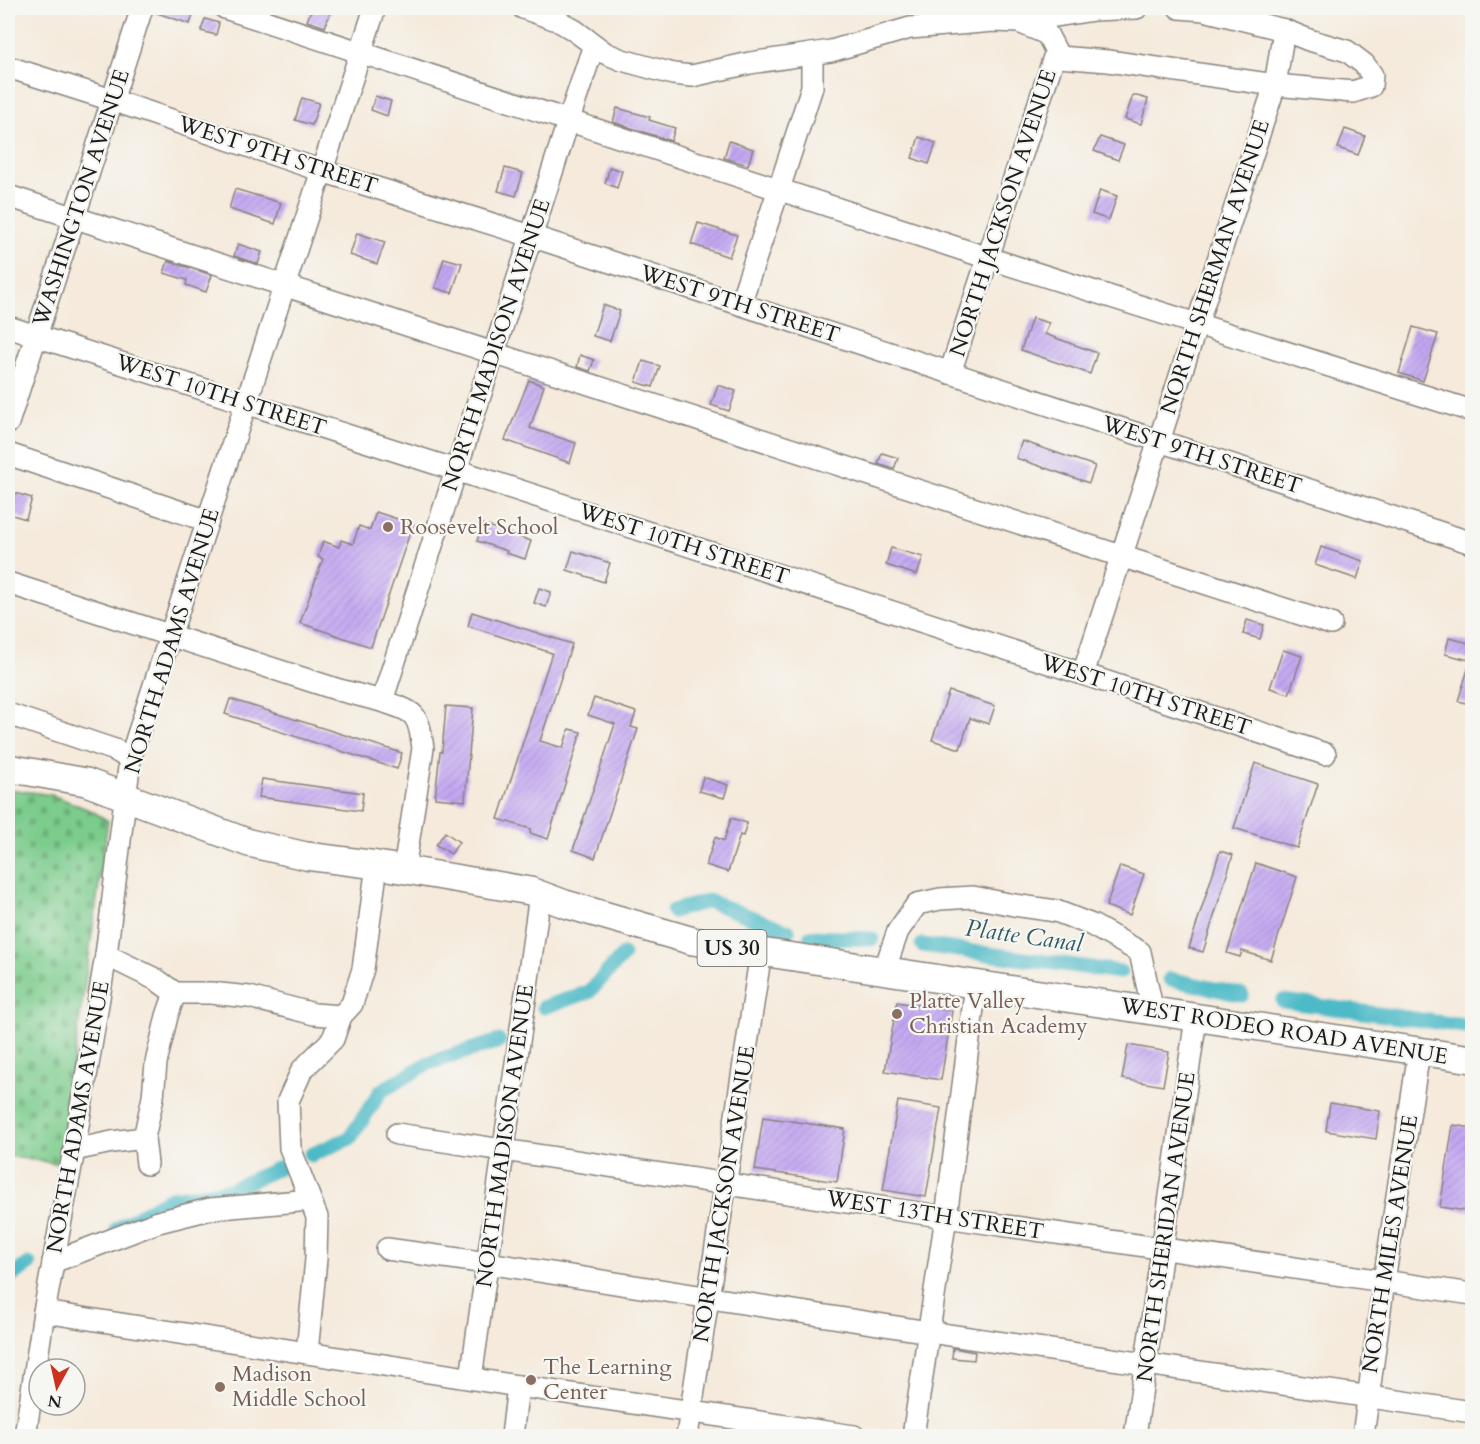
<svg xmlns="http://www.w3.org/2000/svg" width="1480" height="1444" font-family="Cardo,serif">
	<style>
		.cemetery { fill: url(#cemetery-stones); stroke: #4c7454; stroke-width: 1.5 }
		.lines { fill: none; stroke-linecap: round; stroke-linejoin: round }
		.canal { stroke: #4dbac7; stroke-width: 15 }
		.building { fill: url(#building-hatch) }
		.minor-casing { stroke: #88837c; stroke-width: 24 }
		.major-casing { stroke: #88837c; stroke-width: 30 }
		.minor { stroke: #fff; stroke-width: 21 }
		.major { stroke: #fff; stroke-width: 27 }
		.education-dot { fill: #8d6e63; stroke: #f6f6f2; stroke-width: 2 }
		.labels { text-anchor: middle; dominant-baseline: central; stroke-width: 4.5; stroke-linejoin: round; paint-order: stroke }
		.shield { fill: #f6f6f2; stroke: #5d5d5c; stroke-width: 1.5 }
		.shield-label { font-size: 21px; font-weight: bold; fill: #1c1c1c }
		.street-label { font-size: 22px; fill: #1c1c1c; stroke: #f6f6f2 }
		.education-label { font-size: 22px; fill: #785e54; stroke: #f6f6f2; text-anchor: start }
		.water-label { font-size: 24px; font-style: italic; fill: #305b60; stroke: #f6f6f2 }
	</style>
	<defs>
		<pattern id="cemetery-stones" width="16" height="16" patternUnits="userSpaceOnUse" patternTransform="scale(1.5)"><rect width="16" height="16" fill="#7ccc8c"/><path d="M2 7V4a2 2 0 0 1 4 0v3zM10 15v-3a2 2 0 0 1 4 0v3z" fill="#6baf78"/></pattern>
		<pattern id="building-hatch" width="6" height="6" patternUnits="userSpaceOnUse" patternTransform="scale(1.5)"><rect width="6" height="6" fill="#c3a7f2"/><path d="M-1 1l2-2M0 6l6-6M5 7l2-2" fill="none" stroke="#a78fcf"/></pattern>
	</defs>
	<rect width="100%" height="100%" fill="#f6f6f2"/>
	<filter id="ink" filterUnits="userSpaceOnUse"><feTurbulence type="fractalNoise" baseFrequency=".0167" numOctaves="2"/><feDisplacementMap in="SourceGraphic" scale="12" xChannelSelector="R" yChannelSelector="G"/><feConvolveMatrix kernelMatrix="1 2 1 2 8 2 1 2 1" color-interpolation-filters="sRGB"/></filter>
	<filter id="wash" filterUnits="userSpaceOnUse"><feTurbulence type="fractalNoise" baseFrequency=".008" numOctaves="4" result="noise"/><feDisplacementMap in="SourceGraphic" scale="24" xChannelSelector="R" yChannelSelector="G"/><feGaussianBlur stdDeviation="1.35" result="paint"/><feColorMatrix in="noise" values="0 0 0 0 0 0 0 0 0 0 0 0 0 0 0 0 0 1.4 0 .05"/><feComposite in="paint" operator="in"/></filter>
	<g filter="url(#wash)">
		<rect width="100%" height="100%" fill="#f5eadb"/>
		<polygon class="cemetery" points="8,789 52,795 92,811 108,821 59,1164 8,1156"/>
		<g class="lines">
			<g class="canal">
				<polyline points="673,911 708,901 788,931"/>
				<polyline points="810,937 872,939"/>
				<polyline points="922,945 1120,972"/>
				<polyline points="1170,979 1242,995"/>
				<polyline points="1283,1001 1472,1027"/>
				<polyline points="544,1007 589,992 623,955"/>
				<polyline points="311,1155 350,1138 381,1091 429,1063 499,1041"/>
				<polyline points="117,1229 170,1198 230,1190 283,1166"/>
				<polyline points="8,1278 29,1264"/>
			</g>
		</g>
		<g id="blocks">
			<g class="building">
				<polygon points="154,8 195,8 190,24 154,12"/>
				<polygon points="312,8 332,8 325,27 307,21"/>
				<polygon points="205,19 219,23 216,35 201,31"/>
				<polygon points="1133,95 1148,99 1141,124 1125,119"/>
				<polygon points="375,96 391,101 387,116 371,110"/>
				<polygon points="302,98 319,103 312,125 295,120"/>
				<polygon points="617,108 650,117 649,120 675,128 671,141 613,122"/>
				<polygon points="1345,129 1365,136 1358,155 1338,148"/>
				<polygon points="919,137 936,143 929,164 912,158"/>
				<polygon points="1100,137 1124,145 1118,160 1094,151"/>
				<polygon points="729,141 753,149 748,165 724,158"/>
				<polygon points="610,167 622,171 617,188 605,183"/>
				<polygon points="505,168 523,173 516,196 498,191"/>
				<polygon points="235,189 281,203 275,224 229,209"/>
				<polygon points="1100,190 1117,196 1109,220 1092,214"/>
				<polygon points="698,223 737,235 729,257 691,244"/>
				<polygon points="357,233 385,242 377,264 350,255"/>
				<polygon points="238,244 262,252 258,264 234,256"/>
				<polygon points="444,258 462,263 452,293 435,288"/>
				<polygon points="168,261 212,275 206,292 186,285 187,280 164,273"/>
				<polygon points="603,305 620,311 610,341 593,336"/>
				<polygon points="1032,318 1049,323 1045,334 1097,353 1090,374 1021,350"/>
				<polygon points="1413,327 1438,334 1423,381 1399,373"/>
				<polygon points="580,355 594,360 590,371 577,367"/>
				<polygon points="643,361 660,366 653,387 636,382"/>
				<polygon points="529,380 544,386 530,428 576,443 570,463 505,440"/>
				<polygon points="718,385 736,391 729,411 711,405"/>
				<polygon points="1022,441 1095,466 1089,483 1016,458"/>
				<polygon points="882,453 898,458 894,469 878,464"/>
				<polygon points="15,493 32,498 26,519 9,514"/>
				<polygon points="376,512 413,524 371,647 300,623 323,559 318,557 323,541 339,547 341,540 353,544 359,526 370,530"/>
				<polygon points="482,524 531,541 525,559 506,553 507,551 477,541"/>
				<polygon points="1321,547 1363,561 1357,579 1315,565"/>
				<polygon points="891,548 923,557 917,575 886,565"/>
				<polygon points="573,551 610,563 604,582 567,570"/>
				<polygon points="539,588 551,592 546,607 534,603"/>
				<polygon points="472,612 572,644 540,741 563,748 569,729 581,732 548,839 530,833 531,829 498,819 552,653 468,626"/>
				<polygon points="1247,620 1264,625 1260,639 1243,634"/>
				<polygon points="1449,638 1473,644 1473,661 1445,654"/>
				<polygon points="1283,650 1302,656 1289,694 1270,688"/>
				<polygon points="1470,663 1473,663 1473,705 1458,701"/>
				<polygon points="949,691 995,706 989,724 970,718 960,749 932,740"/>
				<polygon points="594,698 636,712 631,727 638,729 595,858 573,850 615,724 588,715"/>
				<polygon points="230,699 402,753 397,769 225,714"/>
				<polygon points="446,706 473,708 465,801 435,798 440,752 442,752"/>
				<polygon points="1255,763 1318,784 1297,848 1234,828"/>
				<polygon points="703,777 728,785 724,798 699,791"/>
				<polygon points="262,779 363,793 361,811 259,797"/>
				<polygon points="731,818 747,823 743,836 740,835 728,872 706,865 715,837 724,841"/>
				<polygon points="445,832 459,842 451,854 436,845"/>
				<polygon points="1220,851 1233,855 1203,952 1189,948"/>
				<polygon points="1256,863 1297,877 1271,960 1242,951 1240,957 1227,953"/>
				<polygon points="1120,866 1144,874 1130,915 1106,906"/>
				<polygon points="897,1002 952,1011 941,1080 885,1071"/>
				<polygon points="1128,1045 1169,1052 1163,1086 1122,1079"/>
				<polygon points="898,1101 941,1108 926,1197 883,1190"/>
				<polygon points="1330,1103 1380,1111 1376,1139 1326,1131"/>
				<polygon points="763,1117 845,1129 837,1182 755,1170"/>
				<polygon points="1453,1125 1473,1128 1473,1212 1440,1207"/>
				<polygon points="953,1348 975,1352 974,1360 952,1358"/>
			</g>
		</g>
	</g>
	<g filter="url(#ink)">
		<use href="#blocks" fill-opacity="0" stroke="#88837c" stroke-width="1.5"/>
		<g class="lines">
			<g class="minor-casing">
				<g id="minor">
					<polyline points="225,8 988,258 1472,411"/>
					<polyline points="523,8 557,20 574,30 605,53 622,60 673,74 692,76 750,63 831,51 910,28 994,21 1018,22 1094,10 1137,8"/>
					<polyline points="1019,22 1047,34 1059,57"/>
					<polyline points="1059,57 1108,61 1275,85 1353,92 1371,86 1372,75 1364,64 1347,51 1309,40 1284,30 1204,10 1179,8"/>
					<polyline points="8,67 112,100 322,171 531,236 1472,543"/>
					<polyline points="8,196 1331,624"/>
					<polyline points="740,304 779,189 812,87 812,54"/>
					<polyline points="8,327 456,470 1083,674 1325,754"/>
					<polyline points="950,373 1054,57 1059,57"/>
					<polyline points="8,423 142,8"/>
					<polyline points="8,454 208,521"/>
					<polyline points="8,583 339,690 382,701"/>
					<polyline points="1083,674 1275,85 1284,30"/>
					<polyline points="8,714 115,750 130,759"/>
					<path d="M404,870L423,748C421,738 421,723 413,715C408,709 390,704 382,701L569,119L594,45"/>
					<polyline points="106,955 157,980 175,993 211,993 249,997 314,1014 341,1016"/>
					<polyline points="884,971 898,931 917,904 940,899 973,897 1014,905 1056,911 1092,925 1140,952 1153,1012"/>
					<polyline points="397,1134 946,1217 1472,1294"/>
					<polyline points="74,1150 112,1142 144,1138"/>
					<polyline points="147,1164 144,1138 153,1097 156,1063 167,1016 175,993"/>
					<polyline points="387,1249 487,1263 929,1332 1472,1412"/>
					<polyline points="53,1262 158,1222 210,1209 310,1200"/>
					<polyline points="44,1312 518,1386 854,1436"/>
					<polyline points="307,1353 316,1259 317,1217 290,1148 288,1101 302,1070 333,1039 341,1016 352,1004 363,969 377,865"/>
					<polyline points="471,1378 540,895"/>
					<polyline points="25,1436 44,1312 74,1150 106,955 130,759 375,8"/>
					<polyline points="512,1436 518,1386"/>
					<polyline points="687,1436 761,952"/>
					<polyline points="913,1436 946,1217 976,985"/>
					<polyline points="1135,1436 1196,1018"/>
					<polyline points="1363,1436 1384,1281 1419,1052"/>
				</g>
			</g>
			<g class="major-casing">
				<polyline id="major" points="8,768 86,782 249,843 306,856 377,865 530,891 565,904 693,941 761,952 1472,1059"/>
			</g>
			<use href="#minor" class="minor"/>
			<use href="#major" class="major"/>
		</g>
	</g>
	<g class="education-dot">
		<circle cx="388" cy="527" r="6"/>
		<circle cx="897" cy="1014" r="6"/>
		<circle cx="531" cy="1380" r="6"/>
		<circle cx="220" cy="1387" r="6"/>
	</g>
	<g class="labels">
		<rect class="shield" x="697.5" y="930" width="69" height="36" rx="4.5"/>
		<g class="shield-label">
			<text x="732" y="948">US 30</text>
		</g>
		<g class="street-label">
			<text transform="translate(278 155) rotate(18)">WEST 9TH STREET</text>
			<text transform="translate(81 198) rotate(-72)">WASHINGTON AVENUE</text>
			<text transform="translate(1003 213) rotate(-72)">NORTH JACKSON AVENUE</text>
			<text transform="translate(1215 267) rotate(-72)">NORTH SHERMAN AVENUE</text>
			<text transform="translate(740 304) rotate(18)">WEST 9TH STREET</text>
			<text transform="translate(496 345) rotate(-72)">NORTH MADISON AVENUE</text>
			<text transform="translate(221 395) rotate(18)">WEST 10TH STREET</text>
			<text transform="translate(1202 455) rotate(18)">WEST 9TH STREET</text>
			<text transform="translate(684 544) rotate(18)">WEST 10TH STREET</text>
			<text transform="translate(172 641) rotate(-73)">NORTH ADAMS AVENUE</text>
			<text transform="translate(1146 695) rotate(18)">WEST 10TH STREET</text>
			<text transform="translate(1284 1031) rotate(9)">WEST RODEO ROAD AVENUE</text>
			<text transform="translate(78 1117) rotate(-80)">NORTH ADAMS AVENUE</text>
			<text transform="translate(505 1136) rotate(-82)">NORTH MADISON AVENUE</text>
			<text transform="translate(724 1194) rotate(-81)">NORTH JACKSON AVENUE</text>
			<text transform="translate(935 1215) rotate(9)">WEST 13TH STREET</text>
			<text transform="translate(1166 1227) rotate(-82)">NORTH SHERIDAN AVENUE</text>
			<text transform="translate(1390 1244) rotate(-81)">NORTH MILES AVENUE</text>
		</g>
		<g class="education-label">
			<text x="400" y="527">Roosevelt School</text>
			<text x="909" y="1001">Platte Valley<tspan x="909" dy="25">Christian Academy</tspan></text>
			<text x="543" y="1367">The Learning<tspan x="543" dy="25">Center</tspan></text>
			<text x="232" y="1374">Madison<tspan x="232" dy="25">Middle School</tspan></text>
		</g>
		<g class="water-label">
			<text transform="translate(1024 936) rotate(8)">Platte Canal</text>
		</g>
	</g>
	<rect width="1480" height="1444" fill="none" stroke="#f6f6f2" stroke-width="30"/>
	<g transform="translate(57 1387) rotate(188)"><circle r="28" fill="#f6f6f2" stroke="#9f9f9c" stroke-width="1.5"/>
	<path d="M0-4.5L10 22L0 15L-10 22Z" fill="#c8321e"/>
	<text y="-9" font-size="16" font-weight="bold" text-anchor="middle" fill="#1c1c1c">N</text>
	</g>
</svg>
